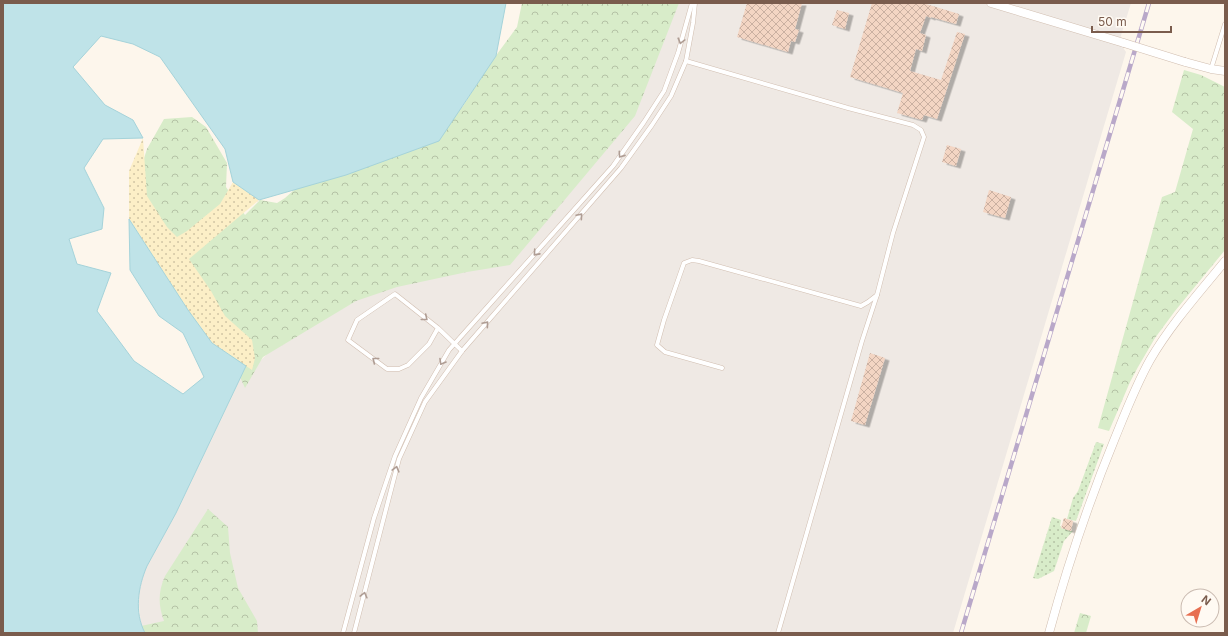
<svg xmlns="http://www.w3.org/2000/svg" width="1228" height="636" font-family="Inter,sans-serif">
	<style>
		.industrial { fill: #efe9e4 }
		.grass { fill: url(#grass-dots) }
		.forest { fill: url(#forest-crowns) }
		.sand { fill: url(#sand-dots) }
		.water { fill: #bfe3e8; stroke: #a5d3da }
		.building { fill: url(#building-cross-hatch); filter: url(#shadow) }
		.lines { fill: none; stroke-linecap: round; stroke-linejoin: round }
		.lane-casing { stroke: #d1beb0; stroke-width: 5 }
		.street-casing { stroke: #d1beb0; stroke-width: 9 }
		.lane { stroke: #fff; stroke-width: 4 }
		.street { stroke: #fff; stroke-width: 8 }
		.rail-casing { stroke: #b9a8c9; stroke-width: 4.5 }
		.rail { stroke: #fffaf3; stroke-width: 3; stroke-dasharray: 9; stroke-linecap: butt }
		.street-bridge-casing { stroke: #d1beb0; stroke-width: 9; stroke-linecap: butt }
		.street-bridge { stroke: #fff; stroke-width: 8 }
		.oneway { stroke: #af9d94 }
	</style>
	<defs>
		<pattern id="grass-dots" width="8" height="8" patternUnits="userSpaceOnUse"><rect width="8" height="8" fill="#d8ecc9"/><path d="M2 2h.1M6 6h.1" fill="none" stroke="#b4c2a5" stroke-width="1.8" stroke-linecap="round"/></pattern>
		<pattern id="forest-crowns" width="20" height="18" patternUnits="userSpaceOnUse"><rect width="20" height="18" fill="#d8ecc9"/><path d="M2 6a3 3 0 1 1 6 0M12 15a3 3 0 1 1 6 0" fill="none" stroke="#b4c2a5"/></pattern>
		<pattern id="sand-dots" width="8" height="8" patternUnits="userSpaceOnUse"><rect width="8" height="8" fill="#fcefc7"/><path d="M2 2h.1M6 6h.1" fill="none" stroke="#d1c5a4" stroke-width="1.8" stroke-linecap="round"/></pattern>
		<pattern id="building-cross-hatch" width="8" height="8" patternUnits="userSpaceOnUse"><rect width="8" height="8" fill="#f3d5c3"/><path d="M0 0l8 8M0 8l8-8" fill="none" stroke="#cab0a1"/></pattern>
		<filter id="shadow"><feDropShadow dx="4.5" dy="2.5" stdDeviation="0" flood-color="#0004"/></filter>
	</defs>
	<rect width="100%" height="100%" fill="#fdf6ec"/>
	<polygon class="industrial" points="667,3 1131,3 1119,42 1126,52 953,633 145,633 141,626 139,604 139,593 143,575 147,566 176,513 246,366 252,369 299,323"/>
	<g class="grass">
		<polygon points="1096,442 1104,444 1076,521 1067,519 1073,498 1078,491"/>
		<polygon points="1052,517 1061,520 1060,526 1061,526 1061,528 1073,531 1064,541 1054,571 1038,579 1033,578"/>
	</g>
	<g class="forest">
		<polygon points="522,3 679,3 635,116 510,265 467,272 397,287 356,301 263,357 245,388 220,333 133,192 147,149 164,119 192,117 206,127 227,163 226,187 245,215 260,200 277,203 285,198 303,182 433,133 463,106 489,65 517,27"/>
		<polygon points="1184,70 1201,75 1225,87 1225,250 1175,311 1155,338 1138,367 1130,382 1109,431 1098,428 1162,197 1175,192 1193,129 1172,112"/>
		<path d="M208,509L228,527L230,553L238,588L257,621L258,633H145L141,626L164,621C158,605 158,592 165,576Z"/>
		<polygon points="1080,613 1091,616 1086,633 1074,633"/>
	</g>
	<polygon class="sand" points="143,138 147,196 167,227 177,237 187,231 220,204 233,182 259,200 189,259 211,291 225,316 252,340 255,358 252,370 212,343 188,310 129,219 129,171"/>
	<path class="water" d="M3,3H506L496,56L439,141L346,175L259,200L233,182L225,149L160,57L133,44L101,36L73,67L105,105L133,120L143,138L103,139L84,168L104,208L102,229L69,239L77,264L111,273L97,311L134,361L183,394L204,377L183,333L159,316L130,270L129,219L188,310L212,343L246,366L176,513L147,566C138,587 134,612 145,633H3Z"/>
	<g class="building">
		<polygon points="747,3 802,3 795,29 799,30 795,42 791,41 788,52 737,37"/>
		<polygon points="872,3 923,3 959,14 956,24 931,17 931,18 926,16 920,33 926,35 922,51 916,49 910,71 941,80 957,32 965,34 937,119 924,115 922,120 897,113 903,93 850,77"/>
		<polygon points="837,10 849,13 845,29 832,25"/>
		<polygon points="947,145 961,149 956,166 942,162"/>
		<polygon points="989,190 1011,197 1005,218 983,212"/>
		<polygon points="870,353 885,358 865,425 851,421"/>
		<polygon points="1064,518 1073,521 1071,531 1061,528"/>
	</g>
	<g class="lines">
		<g class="lane-casing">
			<g id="lane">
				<polyline points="686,61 848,108 913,125 921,130 924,137 893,233 877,295 868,302 861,306 699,261 692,260 684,263 664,320 657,345 665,352 722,368"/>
				<polyline points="1211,69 1225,24"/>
				<polyline points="438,328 429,344 408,365 399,369 387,369 348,340 357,320 395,294 438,328 462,351"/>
				<polyline points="343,633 374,518 395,456 421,398 449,350 613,166 644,122 664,91 678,53 692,3"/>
				<polyline points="354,633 399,459 425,402 462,351 621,168 652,125 671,96 686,61 693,23 695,3"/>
				<polyline points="778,633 862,341 877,295"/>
			</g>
		</g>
		<g class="street-casing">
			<g id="street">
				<polyline points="991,3 1124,43"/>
				<polyline points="1185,62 1211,69 1225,71"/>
				<path d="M1049,633C1067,567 1089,501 1115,438C1126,411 1136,385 1150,360C1171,324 1199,293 1225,261"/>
			</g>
		</g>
		<use href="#lane" class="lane"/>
		<use href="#street" class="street"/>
		<g class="rail-casing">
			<polyline id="rail" points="961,633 1149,3"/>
		</g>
		<use href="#rail" class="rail"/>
		<g class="street-bridge-casing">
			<polyline id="street-bridge" points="1124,43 1185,62"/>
		</g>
		<use href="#street-bridge" class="street-bridge"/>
	</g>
	<defs><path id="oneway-chevron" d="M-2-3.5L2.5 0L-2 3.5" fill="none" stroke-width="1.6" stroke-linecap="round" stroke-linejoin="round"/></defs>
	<g class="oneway">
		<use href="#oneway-chevron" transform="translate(681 41) rotate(105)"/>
		<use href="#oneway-chevron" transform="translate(621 155) rotate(125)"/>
		<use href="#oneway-chevron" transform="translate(580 216) rotate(-49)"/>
		<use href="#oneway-chevron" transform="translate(536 253) rotate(132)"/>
		<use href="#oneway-chevron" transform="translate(425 318) rotate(39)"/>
		<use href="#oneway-chevron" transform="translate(486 324) rotate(-49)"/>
		<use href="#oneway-chevron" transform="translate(375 360) rotate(-142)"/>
		<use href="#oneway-chevron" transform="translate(442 362) rotate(120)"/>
		<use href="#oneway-chevron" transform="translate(396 469) rotate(-75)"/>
		<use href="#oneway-chevron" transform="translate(364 595) rotate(-76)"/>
	</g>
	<rect width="1228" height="636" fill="none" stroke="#7a5c4d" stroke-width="8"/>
	<g transform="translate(1200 608) rotate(38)"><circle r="19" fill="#fffaf3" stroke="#cabbb1"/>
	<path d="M0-3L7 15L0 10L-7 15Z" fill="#e76f51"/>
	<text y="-6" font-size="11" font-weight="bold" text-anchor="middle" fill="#7a5c4d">N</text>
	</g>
	<path d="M1092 26v6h79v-6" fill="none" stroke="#7a5c4d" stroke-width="2"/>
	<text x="1098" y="26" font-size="12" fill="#7a5c4d" stroke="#fffaf3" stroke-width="3" paint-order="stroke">50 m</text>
</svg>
